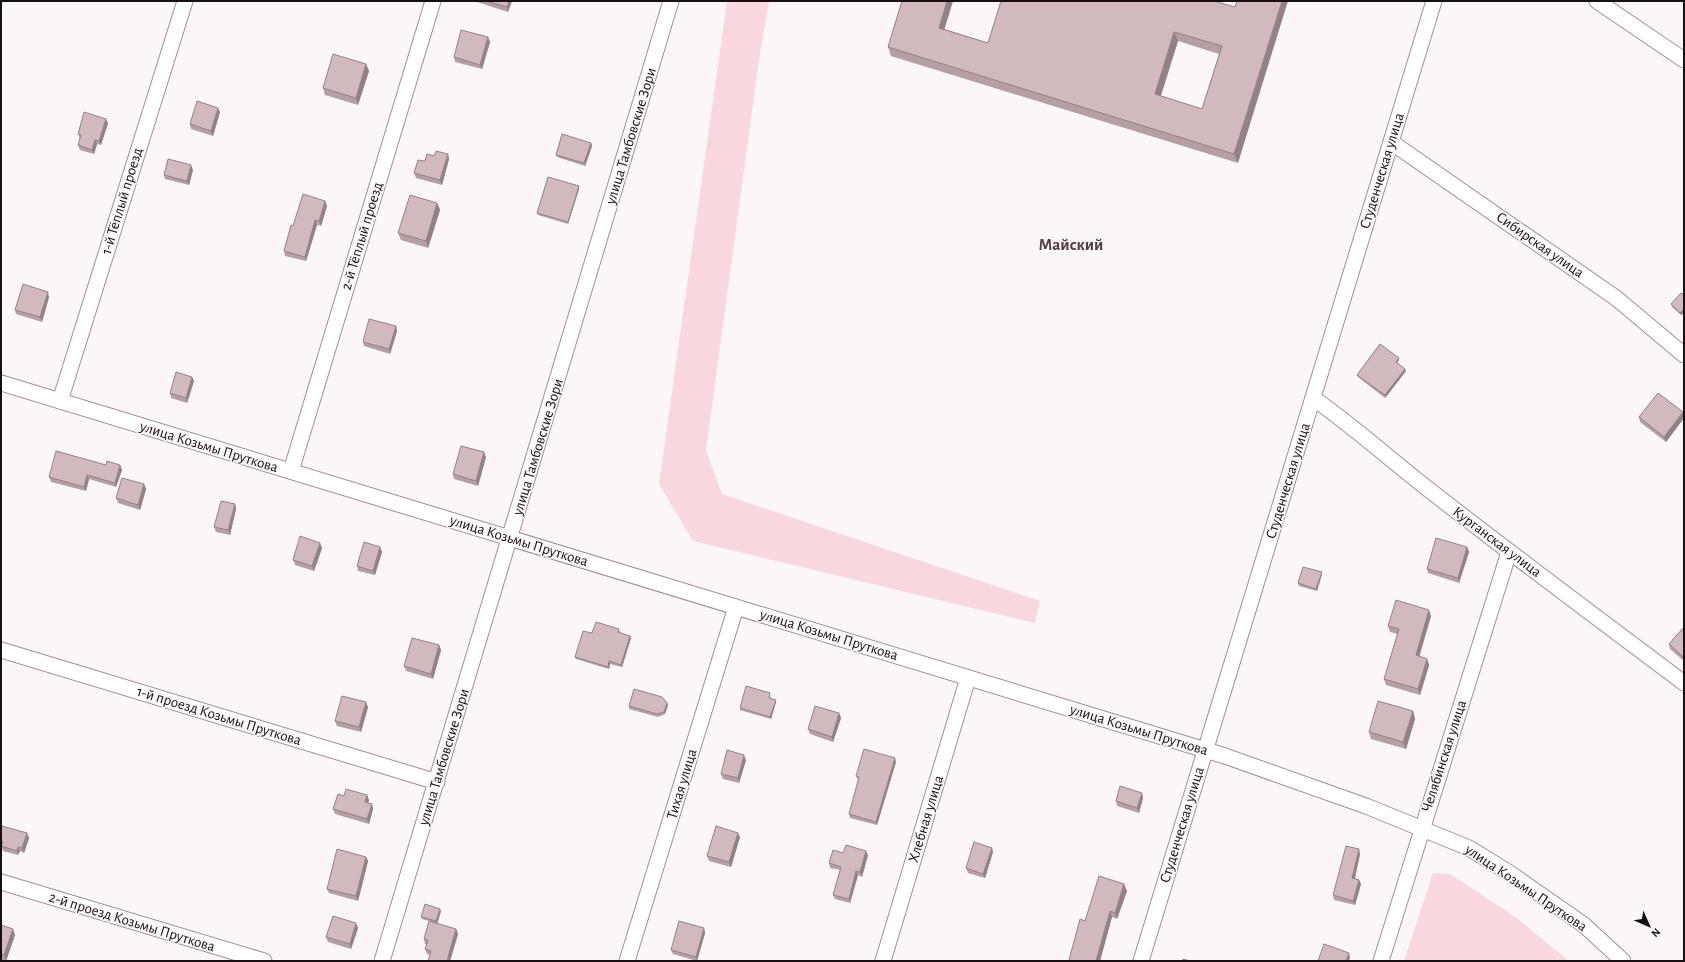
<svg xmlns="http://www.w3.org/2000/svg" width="1685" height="962" font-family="'Alegreya Sans',sans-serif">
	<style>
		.green { fill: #f9d7df }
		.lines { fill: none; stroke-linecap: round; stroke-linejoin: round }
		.street-casing { stroke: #a48d92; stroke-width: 17 }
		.street { stroke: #fff; stroke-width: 15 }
		.wall { fill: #b59fa3; fill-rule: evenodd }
		.shaded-wall { fill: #938285 }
		.building { fill: #d2b9be; stroke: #938285; fill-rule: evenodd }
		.labels { text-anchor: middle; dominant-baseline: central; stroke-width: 3; stroke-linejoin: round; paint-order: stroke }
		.street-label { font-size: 15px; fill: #180f11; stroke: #fcf6f7 }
		.quarter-label { font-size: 17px; font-weight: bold; fill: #533e43; stroke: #fcf6f7 }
	</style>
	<rect width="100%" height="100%" fill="#fcf6f7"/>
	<g class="green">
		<polygon points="727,1 769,1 759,60 706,450 722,494 1040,601 1035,623 693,541 659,484"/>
		<polygon points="1433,873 1450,874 1514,916 1569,961 1404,961"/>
	</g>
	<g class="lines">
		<g class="street-casing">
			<g id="street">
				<polyline points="1597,1 1684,60"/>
				<polyline points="1391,142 1616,298 1684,355"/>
				<polyline points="1,383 1225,756 1366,806 1469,848 1511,874 1584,925 1623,961"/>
				<path d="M1313,398C1356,428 1395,464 1437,496C1518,559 1601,621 1684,683"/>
				<polyline points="60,401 185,1"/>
				<polyline points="291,471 433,1"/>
				<polyline points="1,650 437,782"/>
				<polyline points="1,882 264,961"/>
				<polyline points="382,961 671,1"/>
				<polyline points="627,961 736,607"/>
				<polyline points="883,961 968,678"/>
				<polyline points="1141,961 1434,1"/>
				<polyline points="1381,961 1509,552"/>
			</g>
		</g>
		<use href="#street" class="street"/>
	</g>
	<g class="wall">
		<polygon points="474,1 512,1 508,12"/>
		<path d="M902,1H953L944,29L988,43L1235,7L1238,163L891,56L888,47ZM1178,41L1219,54L1202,109L1161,96Z"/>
		<polygon points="488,37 490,42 482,69 455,62 454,57"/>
		<polygon points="366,64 369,71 358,105 325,95 323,88"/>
		<polygon points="220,112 213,136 191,129 190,124"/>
		<polygon points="108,123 101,145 97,144 94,154 80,150 78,145 80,139 78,134"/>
		<polygon points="591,143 592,146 585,166 557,157 556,155"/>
		<polygon points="448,154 449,159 442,185 416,178 414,173 425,161 434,156"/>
		<polygon points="193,170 189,185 165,179 164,175"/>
		<polygon points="579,186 579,189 568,224 538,215 537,213"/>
		<polygon points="325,201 327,206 321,226 317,225 306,261 285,256 284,251"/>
		<polygon points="437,203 440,210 428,248 401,240 398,233"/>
		<polygon points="1684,295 1684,312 1681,315 1672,307 1671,304"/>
		<polygon points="49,297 42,322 16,314 15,310"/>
		<polygon points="396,326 397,331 390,354 364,346 363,342"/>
		<polygon points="1399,360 1397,363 1406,371 1385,398 1358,377 1357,375"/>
		<polygon points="192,377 194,381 187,403 171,398 170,393"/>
		<polygon points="1683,412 1684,414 1684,418 1666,442 1640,422 1639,417"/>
		<polygon points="486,457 478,486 454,479 453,474"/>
		<polygon points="106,465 120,465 122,470 116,487 89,479 86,491 51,482 49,477"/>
		<polygon points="144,484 146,489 140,510 118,503 116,498"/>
		<polygon points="235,504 236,509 230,535 216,532 214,527"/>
		<polygon points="380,547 382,552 375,575 358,571 357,566"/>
		<polygon points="1467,547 1469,552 1459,583 1428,573 1427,569"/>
		<polygon points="322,548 314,571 295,565 293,560"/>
		<polygon points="1322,574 1317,591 1299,586 1298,583"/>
		<polygon points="1431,616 1419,656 1427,659 1429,665 1420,695 1386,685 1384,679 1397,634 1390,632 1388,626"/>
		<polygon points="1684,627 1684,661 1670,649 1669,644"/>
		<polygon points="620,631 620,633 630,636 631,638 622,667 610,664 609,669 576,659 575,657 592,633"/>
		<polygon points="439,645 441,650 433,679 406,671 404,666"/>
		<polygon points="771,696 770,698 776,702 771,719 740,710 740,708"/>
		<polygon points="667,703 668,705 665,714 658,717 629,709 629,706"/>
		<polygon points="368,707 361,732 337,726 335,721"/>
		<polygon points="1413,711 1415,719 1406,749 1371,739 1369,732"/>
		<polygon points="839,713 841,718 833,742 810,734 808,729"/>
		<polygon points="746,760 739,783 723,779 721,774"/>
		<polygon points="896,762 877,825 850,818 849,814 859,779 858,779 856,776"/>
		<polygon points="1142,793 1143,798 1139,813 1117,806 1116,801"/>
		<polygon points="367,795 369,800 368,803 372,804 373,809 369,824 335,814 333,809 344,796"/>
		<polygon points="1,830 27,833 29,838 24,853 20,851 18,855 3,851 1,845"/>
		<polygon points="740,837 731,867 709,861 707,856"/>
		<polygon points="993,852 985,878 968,873 966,868"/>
		<polygon points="843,853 868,855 862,877 858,875 850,903 835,899 833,895 840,870 830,868 829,863"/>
		<polygon points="1360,854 1355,878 1359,880 1361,884 1355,905 1334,900 1333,895"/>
		<polygon points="366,857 368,861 358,901 329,893 327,889"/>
		<polygon points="1124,884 1127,891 1117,919 1112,917 1100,961 1069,961 1069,960 1085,921"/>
		<polygon points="441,911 437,924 456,929 458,934 450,961 428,961 430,955 427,954 425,949 427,944 425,944 424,939 429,921 422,919 421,917"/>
		<polygon points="1,925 15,935 6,961 1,960"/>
		<polygon points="358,928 351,949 328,942 326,937"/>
		<polygon points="704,928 705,933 697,961 673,954 671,950"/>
	</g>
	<g class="shaded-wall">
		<polygon points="509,1 512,1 508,12 507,7"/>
		<polygon points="947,1 953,1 942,37 939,28"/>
		<polygon points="1282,1 1288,1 1238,163 1234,154"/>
		<polygon points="1174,32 1178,41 1158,104 1155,94"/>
		<polygon points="488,37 490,42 482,69 480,65"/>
		<polygon points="366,64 369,71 358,105 356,98"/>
		<polygon points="218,108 220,112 213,136 211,131"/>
		<polygon points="106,119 108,123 101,145 99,141"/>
		<polygon points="95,140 97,144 94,154 92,150"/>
		<polygon points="591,143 592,146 585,166 584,163"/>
		<polygon points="448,154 449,159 442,185 440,180"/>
		<polygon points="191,165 193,170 189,185 187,181"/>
		<polygon points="579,186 579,189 568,224 568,222"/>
		<polygon points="325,201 327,206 321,226 319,221"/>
		<polygon points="437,203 440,210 428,248 426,241"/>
		<polygon points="315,220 317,225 306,261 305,257"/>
		<polygon points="48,292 49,297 42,322 40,317"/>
		<polygon points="1684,309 1684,312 1681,315 1680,313"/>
		<polygon points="396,326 397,331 390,354 389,349"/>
		<polygon points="1399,358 1399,360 1396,364 1396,362"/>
		<polygon points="1405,369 1406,371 1385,398 1385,395"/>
		<polygon points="192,377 194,381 187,403 186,398"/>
		<polygon points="1683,412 1684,414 1684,418 1666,442 1664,437"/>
		<polygon points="484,452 486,457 478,486 476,481"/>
		<polygon points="120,465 122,470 116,487 115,483"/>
		<polygon points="87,475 89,479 86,491 84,487"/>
		<polygon points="144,484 146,489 140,510 138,505"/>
		<polygon points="235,504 236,509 230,535 228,530"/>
		<polygon points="320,543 322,548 314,571 312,566"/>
		<polygon points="380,547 382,552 375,575 373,571"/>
		<polygon points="1467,547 1469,552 1459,583 1458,578"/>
		<polygon points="1322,572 1322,574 1317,591 1316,589"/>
		<polygon points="1429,610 1431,616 1418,661 1416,655"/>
		<polygon points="630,636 631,638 622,667 621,665"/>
		<polygon points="439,645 441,650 433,679 431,674"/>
		<polygon points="1427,659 1429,665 1420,695 1418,689"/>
		<polygon points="609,661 610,664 609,669 608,667"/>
		<polygon points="776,700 776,702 771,719 770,717"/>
		<polygon points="366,702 368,707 361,732 359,727"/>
		<polygon points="667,703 668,705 665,714 664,712"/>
		<polygon points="1413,711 1415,719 1406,749 1403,742"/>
		<polygon points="839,713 841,718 833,742 832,737"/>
		<polygon points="744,755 746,760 739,783 738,778"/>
		<polygon points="895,758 896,762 877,825 876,822"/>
		<polygon points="1142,793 1143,798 1139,813 1137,808"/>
		<polygon points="367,795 369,800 367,807 365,802"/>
		<polygon points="372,804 373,809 369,824 367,819"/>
		<polygon points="27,833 29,838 24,853 22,848"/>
		<polygon points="738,833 740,837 731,867 729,862"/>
		<polygon points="18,847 20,851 18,855 17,851"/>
		<polygon points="992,848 993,852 985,878 983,874"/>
		<polygon points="1359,849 1360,854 1354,882 1352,878"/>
		<polygon points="866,851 868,855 862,877 860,872"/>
		<polygon points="366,857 368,861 358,901 356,896"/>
		<polygon points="856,871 858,875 850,903 849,899"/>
		<polygon points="1359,880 1361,884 1355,905 1353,901"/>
		<polygon points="1124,884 1127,891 1117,919 1115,913"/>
		<polygon points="440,909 441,911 437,924 436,921"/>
		<polygon points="1110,911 1112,917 1100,961 1096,961"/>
		<polygon points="356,923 358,928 351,949 350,944"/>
		<polygon points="704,928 705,933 697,961 696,957"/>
		<polygon points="13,929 15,935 6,961 4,955"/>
		<polygon points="456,929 458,934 450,961 447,961"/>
		<polygon points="1349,953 1350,957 1349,961 1346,961"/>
	</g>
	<g class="building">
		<polygon points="486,1 509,1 507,7"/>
		<path d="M902,1H947L939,28L988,43L1001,1H1214L1235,7L1237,1H1282L1234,154L888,47ZM1174,32L1222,46L1202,109L1155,94Z"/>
		<polygon points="461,30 488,37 480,65 454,57"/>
		<polygon points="333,54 366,64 356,98 323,88"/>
		<polygon points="197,101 218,108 211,131 190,124"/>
		<polygon points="84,112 106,119 99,141 95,140 92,150 78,145 81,135 78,134"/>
		<polygon points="562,134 591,143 584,163 556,155"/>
		<polygon points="436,151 448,154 440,180 414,173 418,160 425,161 427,154 434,156"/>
		<polygon points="168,159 191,165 187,181 164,175"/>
		<polygon points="548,177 579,186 568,222 537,213"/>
		<polygon points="303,194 325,201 319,221 315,220 305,257 284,251 291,225 293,226"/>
		<polygon points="410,195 437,203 426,241 398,233"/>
		<polygon points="23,284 48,292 40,317 15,310"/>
		<polygon points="1681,293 1684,295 1684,309 1680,313 1671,304"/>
		<polygon points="369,319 396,326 389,349 363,342"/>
		<polygon points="1380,344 1399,358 1396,362 1405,369 1385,395 1357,375"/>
		<polygon points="176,372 192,377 186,398 170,393"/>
		<polygon points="1658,393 1683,412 1664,437 1639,417"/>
		<polygon points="461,446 484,452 476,481 453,474"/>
		<polygon points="56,451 106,465 107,461 120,465 115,483 87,475 84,487 49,477"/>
		<polygon points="122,478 144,484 138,505 116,498"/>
		<polygon points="221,501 235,504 228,530 214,527"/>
		<polygon points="300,536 320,543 312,566 293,560"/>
		<polygon points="1436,538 1467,547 1458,578 1427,569"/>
		<polygon points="364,542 380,547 373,571 357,566"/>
		<polygon points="1303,567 1322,572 1316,589 1298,583"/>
		<polygon points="1396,600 1429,610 1416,655 1427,659 1418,689 1384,679 1399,629 1388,626"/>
		<polygon points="596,622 619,629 618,632 630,636 621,665 609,661 608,667 575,657 583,631 592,633"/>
		<polygon points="1684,627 1684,658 1669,644"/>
		<polygon points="412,638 439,645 431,674 404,666"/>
		<polygon points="746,686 770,693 769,698 776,700 770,717 740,708"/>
		<polygon points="634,689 662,697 667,703 664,712 657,714 629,706"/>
		<polygon points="342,696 366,702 359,727 335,721"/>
		<polygon points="1378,701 1413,711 1403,742 1369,732"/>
		<polygon points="815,706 839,713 832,737 808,729"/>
		<polygon points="864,749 895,758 876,822 849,814 859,777 856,776"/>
		<polygon points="727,750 744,755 738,778 721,774"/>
		<polygon points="1120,786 1142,793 1137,808 1116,801"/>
		<polygon points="346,789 367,795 365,802 372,804 367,819 333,809 338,794 344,796"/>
		<polygon points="2,826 27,833 22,848 18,847 17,851 1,846 3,842 1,841 1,830"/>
		<polygon points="716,826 738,833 729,862 707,856"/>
		<polygon points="974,842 992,848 983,874 966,868"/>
		<polygon points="846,845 866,851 860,872 856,871 849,899 833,895 841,867 829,863 833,850 843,853"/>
		<polygon points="1346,846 1359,849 1352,878 1359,880 1353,901 1333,895"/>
		<polygon points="337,849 366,857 356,896 327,889"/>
		<polygon points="1099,876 1124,884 1115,913 1110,911 1096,961 1072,961 1069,960 1080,919 1085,921"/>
		<polygon points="425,904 440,909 436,921 421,917"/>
		<polygon points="333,916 356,923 350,944 326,937"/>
		<polygon points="429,921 456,929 447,961 428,961 431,951 425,949 428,940 424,939"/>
		<polygon points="679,921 704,928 696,957 671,950"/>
		<polygon points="1,925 13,929 4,955 1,954"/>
		<polygon points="1324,944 1349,953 1346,961 1318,961"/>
		<polygon points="1183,959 1190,961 1182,961"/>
	</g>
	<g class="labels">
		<g class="street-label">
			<text transform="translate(631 136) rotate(-73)">улица Тамбовские Зори</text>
			<text transform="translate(1382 171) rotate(-73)">Студенческая улица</text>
			<text transform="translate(122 201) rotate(-73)">1-й Тёплый проезд</text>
			<text transform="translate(362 236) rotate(-73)">2-й Тёплый проезд</text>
			<text transform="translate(1540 245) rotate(35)">Сибирская улица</text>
			<text transform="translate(209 447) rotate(17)">улица Козьмы Пруткова</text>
			<text transform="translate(538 447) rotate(-73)">улица Тамбовские Зори</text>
			<text transform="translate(1288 481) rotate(-73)">Студенческая улица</text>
			<text transform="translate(519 541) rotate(17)">улица Козьмы Пруткова</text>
			<text transform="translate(1497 542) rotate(37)">Курганская улица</text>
			<text transform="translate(829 635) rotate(17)">улица Козьмы Пруткова</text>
			<text transform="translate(219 716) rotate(17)">1-й проезд Козьмы Пруткова</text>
			<text transform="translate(1139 730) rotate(17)">улица Козьмы Пруткова</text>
			<text transform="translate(1444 756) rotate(-72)">Челябинская улица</text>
			<text transform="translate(444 757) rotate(-73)">улица Тамбовские Зори</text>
			<text transform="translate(682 784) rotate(-73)">Тихая улица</text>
			<text transform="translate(926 819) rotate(-73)">Хлебная улица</text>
			<text transform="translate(1182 825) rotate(-73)">Студенческая улица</text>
			<text transform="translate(1526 888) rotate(34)">улица Козьмы Пруткова</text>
			<text transform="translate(132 922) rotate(17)">2-й проезд Козьмы Пруткова</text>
		</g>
		<g class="quarter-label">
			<text x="1071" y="244">Майский</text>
		</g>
	</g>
	<rect width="1685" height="962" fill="none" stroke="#180f11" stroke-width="4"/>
	<g transform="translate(1649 926) rotate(135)" stroke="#fcf6f7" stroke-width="3" paint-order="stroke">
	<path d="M0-3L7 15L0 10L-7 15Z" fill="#180f11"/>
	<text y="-6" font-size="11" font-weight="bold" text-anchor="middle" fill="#180f11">N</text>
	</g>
</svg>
